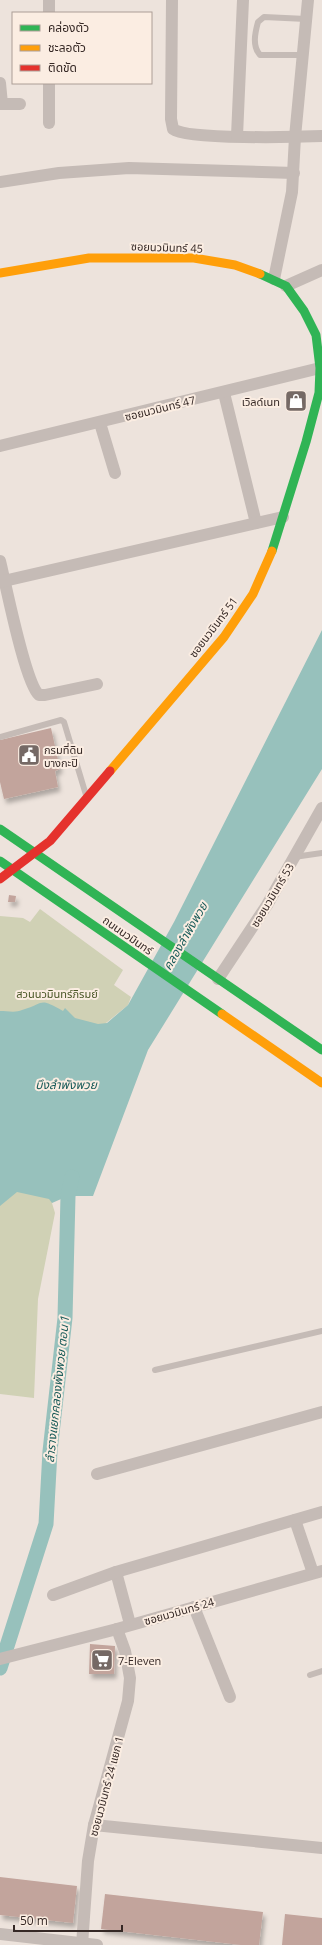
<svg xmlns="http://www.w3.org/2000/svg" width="322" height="1945" font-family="'Open Sans','Noto Sans Thai',sans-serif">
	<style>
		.green { fill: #d0d1b5 }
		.water { fill: #97c1bc }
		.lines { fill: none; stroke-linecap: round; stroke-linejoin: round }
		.canal { stroke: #97c1bc; stroke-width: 15 }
		.building { fill: #c2a49c; filter: url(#shadow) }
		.lane { stroke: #c5bbb6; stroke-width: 6 }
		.street { stroke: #c5bbb6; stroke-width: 12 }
		.fast { stroke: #30b455; stroke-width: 9 }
		.slow { stroke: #ff9f0a; stroke-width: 9 }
		.jam { stroke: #e5322d; stroke-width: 9 }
		.labels { text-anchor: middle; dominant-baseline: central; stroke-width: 4; stroke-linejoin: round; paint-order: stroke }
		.street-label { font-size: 11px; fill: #352825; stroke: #fbede2 }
		.poi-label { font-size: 11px; fill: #352825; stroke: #fbede2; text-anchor: start }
		.park-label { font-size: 11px; fill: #495626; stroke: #fbede2 }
		.water-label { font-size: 12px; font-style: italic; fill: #175a58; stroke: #fbede2 }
	</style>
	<defs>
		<filter id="shadow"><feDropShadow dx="2.5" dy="4.5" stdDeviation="2" flood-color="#0004"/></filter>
	</defs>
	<rect width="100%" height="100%" fill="#ede3dc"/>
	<polygon class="green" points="40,909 123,970 114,985 131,997 128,1005 106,1023 52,1203 55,1213 38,1299 34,1398 0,1394 0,916 23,918 30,922"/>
	<path class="water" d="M322,630V769L148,1050L93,1196H68L52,1203L49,1199L17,1192L0,1206V1011C7,1011 16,1013 22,1010C46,1003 38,997 63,1011L65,1008L75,1018L98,1024L107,1023L128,1005L174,922Z"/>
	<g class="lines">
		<polyline class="canal" points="0,1668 46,1524 50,1451 65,1318 68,1196 72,1177"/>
	</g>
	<g class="building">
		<polygon points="51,728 60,769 55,771 58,787 4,799 0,782 0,740"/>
		<polygon points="9,895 16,896 15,902 8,902"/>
		<polygon points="90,1644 115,1646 114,1674 89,1674"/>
		<polygon points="0,1877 77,1886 73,1923 0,1915"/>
		<polygon points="105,1894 263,1912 259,1945 241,1945 101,1929"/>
		<polygon points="285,1914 322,1918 322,1945 282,1945"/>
	</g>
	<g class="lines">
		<g class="lane">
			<path d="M303,55H260C252,46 255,33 258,22L264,17L306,19"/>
			<polyline points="0,737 61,720 64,722 86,795"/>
			<polyline points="294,857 322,853"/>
			<polyline points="155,1370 322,1331"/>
			<polyline points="310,1675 322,1671"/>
		</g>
		<g class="street">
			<polyline points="49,0 49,13"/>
			<path d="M172,0L171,119L173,129C187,140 298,137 322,136"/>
			<polyline points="0,83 2,104"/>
			<polyline points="49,83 49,123"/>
			<polyline points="0,104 20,104"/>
			<polyline points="237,136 243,0"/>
			<polyline points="0,182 59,173 129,168 294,173"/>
			<polyline points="274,279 292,192 295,137 308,0"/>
			<polyline points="286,286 322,270"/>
			<polyline points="224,393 256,523"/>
			<polyline points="100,423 115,473"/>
			<polyline points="0,446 320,368"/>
			<path d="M0,561C6,585 25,683 39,695H45L97,684"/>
			<polyline points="0,582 283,517"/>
			<polyline points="218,979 267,905 322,808"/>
			<polyline points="97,1474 322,1412"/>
			<polyline points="295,1520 313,1573"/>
			<polyline points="116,1572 130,1624"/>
			<polyline points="53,1595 116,1572 322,1512"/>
			<polyline points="194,1607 230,1697"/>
			<polyline points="0,1659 117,1629 322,1571"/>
			<polyline points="94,1825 322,1848"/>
			<polyline points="0,1934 97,1945"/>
			<polyline points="82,1945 88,1861 94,1825 128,1701 130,1678 125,1651 117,1629"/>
		</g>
		<g class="fast">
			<polyline points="260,274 286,286 304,311 316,335 320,368 319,393 306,442 272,551"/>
			<polyline points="0,829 322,1050"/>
			<polyline points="0,861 222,1014"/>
		</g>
		<g class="slow">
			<polyline points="0,273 89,258 194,258 235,265 260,274"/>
			<polyline points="110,771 224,637 253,594 272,551"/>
			<polyline points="222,1014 322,1083"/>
		</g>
		<polyline class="jam" points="0,879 50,841 110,771"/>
	</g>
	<defs>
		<g id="shop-square" transform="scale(1.15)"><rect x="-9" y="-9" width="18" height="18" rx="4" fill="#756965" stroke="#fbede2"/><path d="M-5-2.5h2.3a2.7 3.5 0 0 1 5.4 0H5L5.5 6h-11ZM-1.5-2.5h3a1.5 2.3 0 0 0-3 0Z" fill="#fff"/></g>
		<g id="civic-square" transform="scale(1.15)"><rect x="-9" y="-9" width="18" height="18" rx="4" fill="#756965" stroke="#fbede2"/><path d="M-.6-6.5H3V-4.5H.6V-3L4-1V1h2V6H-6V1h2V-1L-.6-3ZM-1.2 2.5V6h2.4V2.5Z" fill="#fff"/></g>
		<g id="supermarket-square" transform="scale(1.15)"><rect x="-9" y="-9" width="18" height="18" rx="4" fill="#756965" stroke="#fbede2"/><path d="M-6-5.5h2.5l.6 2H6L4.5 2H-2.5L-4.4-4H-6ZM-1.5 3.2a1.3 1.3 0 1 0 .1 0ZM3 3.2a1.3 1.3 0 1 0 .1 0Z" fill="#fff"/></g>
	</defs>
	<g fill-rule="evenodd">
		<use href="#shop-square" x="296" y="401"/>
		<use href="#civic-square" x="29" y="755"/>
		<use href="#supermarket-square" x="102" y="1660"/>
	</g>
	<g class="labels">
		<g class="street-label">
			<text transform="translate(167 247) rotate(2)">ซอยนวมินทร์ 45</text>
			<text transform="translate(160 408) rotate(-14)">ซอยนวมินทร์ 47</text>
			<text transform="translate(213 627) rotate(-53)">ซอยนวมินทร์ 51</text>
			<text transform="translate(272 895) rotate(-59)">ซอยนวมินทร์ 53</text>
			<text transform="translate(128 935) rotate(35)">ถนนนวมินทร์</text>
			<text transform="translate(179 1611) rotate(-16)">ซอยนวมินทร์ 24</text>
			<text transform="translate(106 1786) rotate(-75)">ซอยนวมินทร์ 24 แยก 1</text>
		</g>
		<g class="poi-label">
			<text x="280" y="401" text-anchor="end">เวิลด์เนท</text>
			<text x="44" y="749">กรมที่ดิน<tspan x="44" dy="13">บางกะปิ</tspan></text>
			<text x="118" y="1660">7-Eleven</text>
		</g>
		<g class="park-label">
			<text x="57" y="993">สวนนวมินทร์ภิรมย์</text>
		</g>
		<g class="water-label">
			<text transform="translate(185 936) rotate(-60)">คลองลำพังพวย</text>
			<text x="66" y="1084">บึงลำพังพวย</text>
			<text transform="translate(57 1389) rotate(-84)">ลำรางแยกคลองพังพวย ตอน 1</text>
		</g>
	</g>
	<rect x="12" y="12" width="140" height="72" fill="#fbede2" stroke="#ac9e96"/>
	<rect x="20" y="25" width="20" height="6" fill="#30b455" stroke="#ac9e96"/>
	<text x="48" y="32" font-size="12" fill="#352825">คล่องตัว</text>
	<rect x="20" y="45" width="20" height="6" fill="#ff9f0a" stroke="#ac9e96"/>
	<text x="48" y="52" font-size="12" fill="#352825">ชะลอตัว</text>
	<rect x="20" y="65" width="20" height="6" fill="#e5322d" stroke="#ac9e96"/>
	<text x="48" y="72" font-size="12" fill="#352825">ติดขัด</text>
	<path d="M14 1925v6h108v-6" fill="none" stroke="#352825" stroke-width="2"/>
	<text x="20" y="1925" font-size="12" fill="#352825" stroke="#fbede2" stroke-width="3" paint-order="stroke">50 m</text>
</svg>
